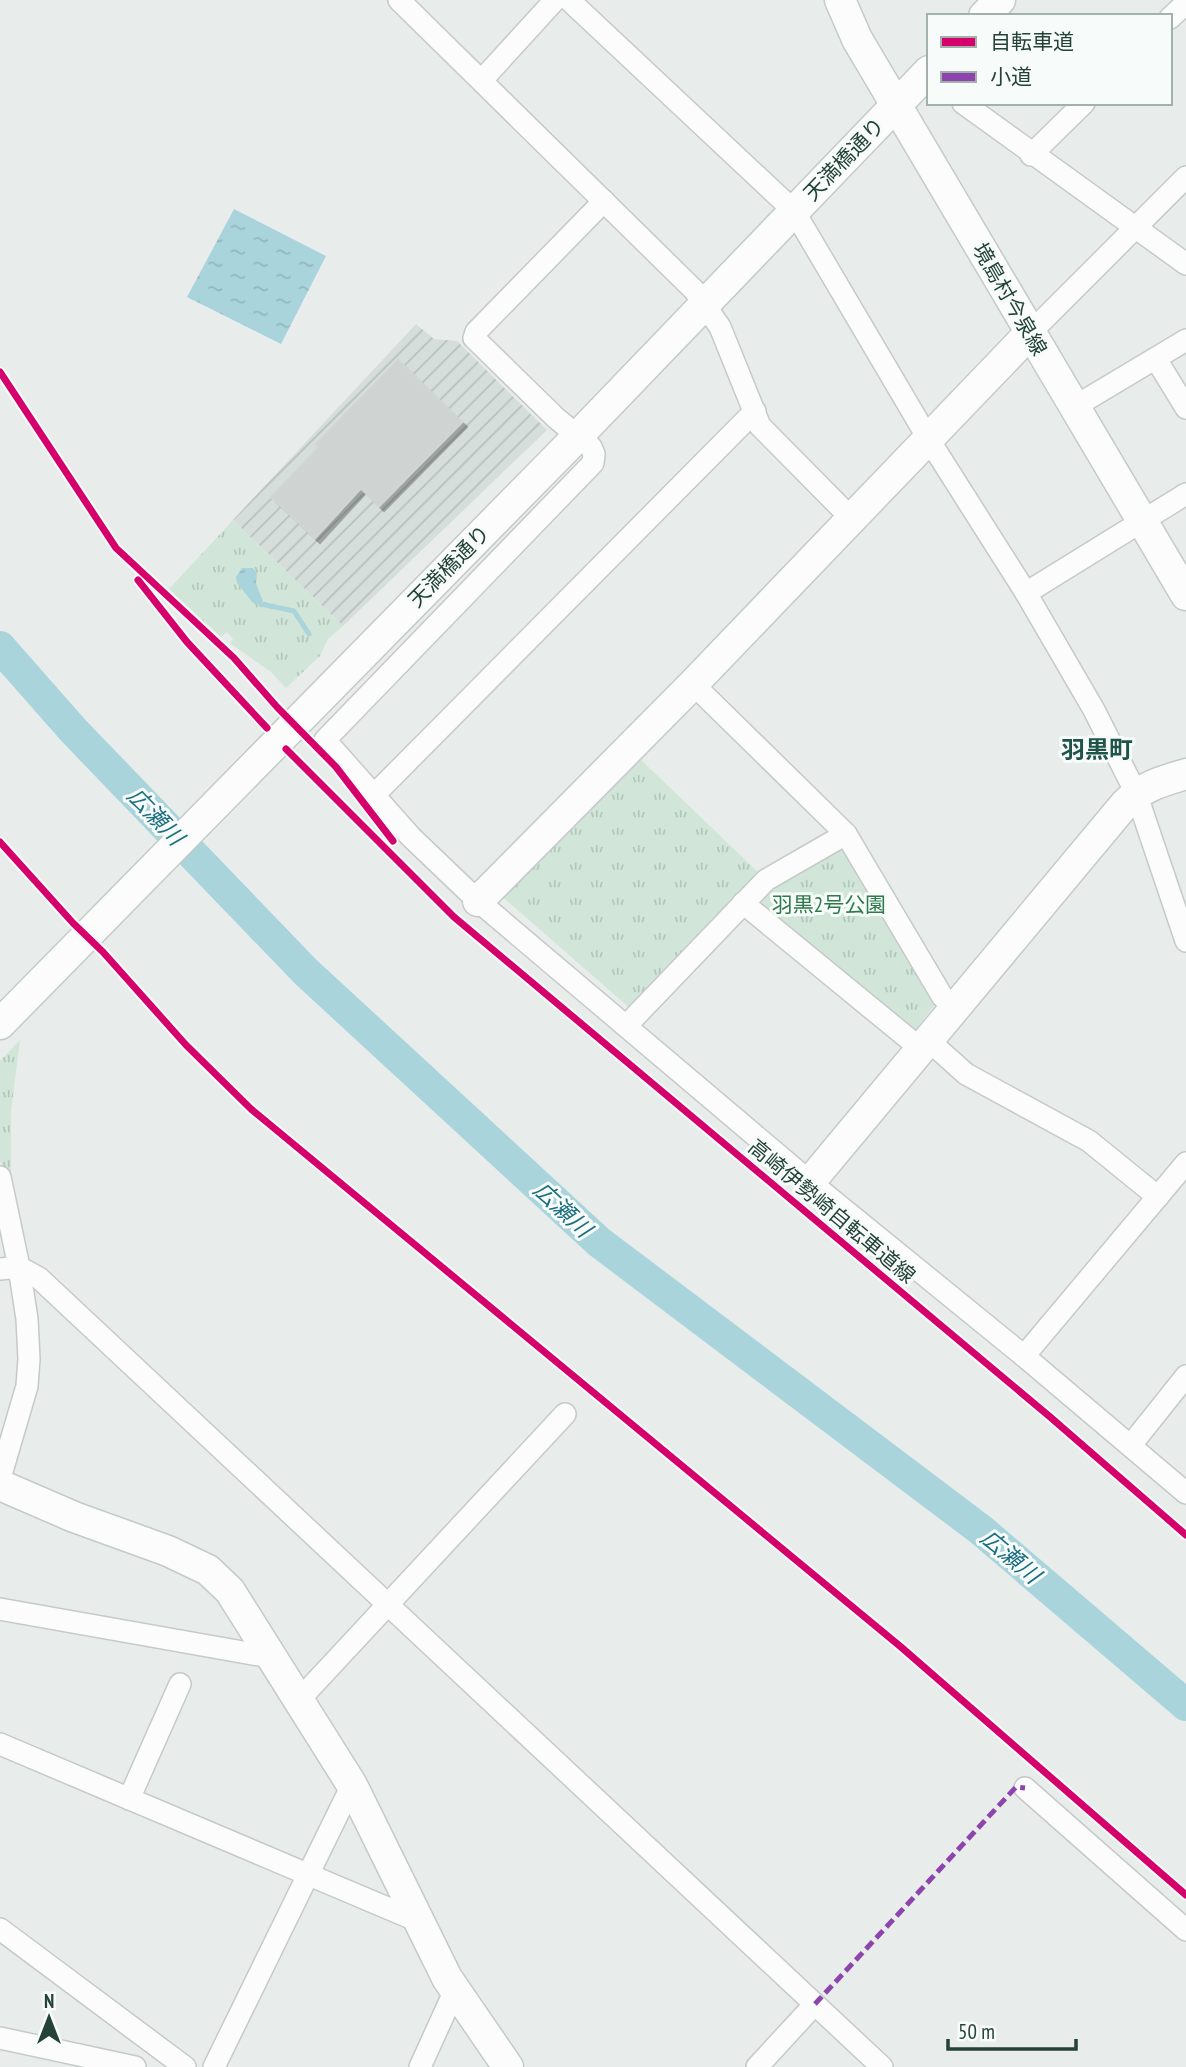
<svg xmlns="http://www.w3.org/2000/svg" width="1186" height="2067" font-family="'PT Sans Narrow','Noto Sans JP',sans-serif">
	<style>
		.industrial { fill: url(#industrial-furrows) }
		.park { fill: url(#park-tufts) }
		.water { fill: url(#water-ripples) }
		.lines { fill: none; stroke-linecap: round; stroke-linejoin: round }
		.stream { stroke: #a9d4db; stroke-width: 5 }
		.river { stroke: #a9d4db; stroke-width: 32 }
		.building { fill: #cfd4d2; stroke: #d1d6d4; stroke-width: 2; filter: url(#shadow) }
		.street-casing { stroke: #c5cac8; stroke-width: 24 }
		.secondary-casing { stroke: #c3cbc8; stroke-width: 33 }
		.street { stroke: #fcfcfc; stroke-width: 21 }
		.secondary { stroke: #fcfcfc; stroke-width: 30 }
		.quiet { stroke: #8e44ad; stroke-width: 5; stroke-dasharray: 10 5; stroke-linecap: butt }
		.cycleway-casing { stroke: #f7fbf9; stroke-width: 11 }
		.cycleway { stroke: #d6006c; stroke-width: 7 }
		.labels { text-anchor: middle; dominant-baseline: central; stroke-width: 6; stroke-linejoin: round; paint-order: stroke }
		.street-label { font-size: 21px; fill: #24423a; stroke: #f7fbf9 }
		.park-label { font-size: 21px; fill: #2d7a4b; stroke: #f7fbf9 }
		.water-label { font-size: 23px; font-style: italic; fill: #1c6f80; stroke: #f7fbf9 }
		.quarter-label { font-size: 24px; font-weight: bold; fill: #1f5548; stroke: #f7fbf9 }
	</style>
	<defs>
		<pattern id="industrial-furrows" width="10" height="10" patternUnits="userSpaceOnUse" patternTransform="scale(1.75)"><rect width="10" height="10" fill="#d6dedb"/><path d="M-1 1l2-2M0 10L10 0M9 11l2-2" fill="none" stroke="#b8c0bd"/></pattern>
		<pattern id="park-tufts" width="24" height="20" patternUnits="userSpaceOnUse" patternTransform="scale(1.75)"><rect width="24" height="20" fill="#d1e6d8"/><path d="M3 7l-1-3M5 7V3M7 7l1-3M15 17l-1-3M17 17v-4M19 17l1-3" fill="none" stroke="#b3c6ba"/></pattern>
		<pattern id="water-ripples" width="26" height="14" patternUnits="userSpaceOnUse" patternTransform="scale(1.75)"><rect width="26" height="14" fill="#a9d4db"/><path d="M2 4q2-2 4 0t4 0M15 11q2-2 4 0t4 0" fill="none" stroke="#91b7bd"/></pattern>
		<filter id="shadow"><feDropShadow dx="5" dy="5" stdDeviation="0" flood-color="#0004"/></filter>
	</defs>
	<rect width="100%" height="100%" fill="#e8edeb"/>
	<polygon class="industrial" points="416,324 434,339 457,341 547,430 343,626 233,520"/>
	<g class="park">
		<polygon points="233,520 343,626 328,639 320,656 286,688 271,672 230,643 233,639 227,632 221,637 169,589"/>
		<polygon points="636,755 761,875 633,1011 499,894"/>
		<polygon points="835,849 849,853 936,1003 912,1034 761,905 764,891"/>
		<polygon points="20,1040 11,1111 11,1185 0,1161 0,1061"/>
	</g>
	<g class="water">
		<polygon points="234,209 326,256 281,344 187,297"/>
		<polygon points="242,568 253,568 257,573 256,584 263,601 261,604 253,603 237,583 236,577"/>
	</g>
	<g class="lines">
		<polyline class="stream" points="259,601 261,604 294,611 309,634"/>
		<polyline class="river" points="0,647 73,730 306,972 599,1242 981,1530 1186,1705"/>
	</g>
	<polygon class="building" points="398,360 462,422 379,506 361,488 315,538 271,497 319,447 316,444"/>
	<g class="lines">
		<g class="street-casing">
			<g id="street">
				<polyline points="399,0 694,290 720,327 760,426 851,518"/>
				<polyline points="569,0 794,211 929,440 1026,593 1094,710 1136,793 1186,941"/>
				<polyline points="1170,18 1186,3"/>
				<polyline points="482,80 555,0"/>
				<polyline points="963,103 1186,264"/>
				<polyline points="1031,155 1084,103"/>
				<polyline points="604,201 476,332 474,338 556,418 591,447 594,454 593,463 325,740 411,837 478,901 810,1182 1024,1356"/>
				<polyline points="1030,333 1186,177"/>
				<polyline points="1156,359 1186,408"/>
				<polyline points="1074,407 1186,340"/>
				<polyline points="1026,593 1186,494"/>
				<polyline points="693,684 846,834 942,996 954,1009"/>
				<polyline points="375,794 755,411"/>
				<polyline points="743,903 921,1049"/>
				<polyline points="626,1026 766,880 846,834"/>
				<polyline points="928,1040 966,1074 1089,1141 1158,1197"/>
				<polyline points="1186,1163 1024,1356 1186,1493"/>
				<polyline points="0,1177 19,1267 27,1319 29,1359 27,1386 0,1478"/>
				<polyline points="0,1269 19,1267 39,1278 882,2067"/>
				<polyline points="1131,1445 1186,1376"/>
				<polyline points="0,1609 270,1657"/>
				<polyline points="298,1701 565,1414"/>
				<polyline points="0,1744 418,1921"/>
				<polyline points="1025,1788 1186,1930"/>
				<polyline points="129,1799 180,1684"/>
				<polyline points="0,1929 185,2067"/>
				<polyline points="0,2038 135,2067"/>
				<polyline points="214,2067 352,1785"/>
				<polyline points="420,2067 455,1990"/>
				<polyline points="757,2067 815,2004"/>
			</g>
		</g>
		<g class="secondary-casing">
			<g id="secondary">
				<polyline points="840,0 857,39 1186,595"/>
				<polyline points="984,16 1000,0"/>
				<polyline points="478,901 693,684 1030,333"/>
				<polyline points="0,1024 578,436 929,71"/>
				<path d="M810,1182L1125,804C1143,786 1163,781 1186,774"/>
				<polyline points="0,1485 74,1517 168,1551 208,1570 230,1591 352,1785 447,1978 508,2067"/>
			</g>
		</g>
		<use href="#street" class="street"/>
		<use href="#secondary" class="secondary"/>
		<polyline class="quiet" points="815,2004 1016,1787 1025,1788"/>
		<g class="cycleway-casing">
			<g id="cycleway">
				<polyline points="0,372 116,548 234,658 277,707 336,767 393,841"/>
				<polyline points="138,580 187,642 267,728"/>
				<polyline points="286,749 454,917 1049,1416 1186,1535"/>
				<polyline points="0,842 73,923 103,952 186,1045 251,1109 901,1647 1186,1895"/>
			</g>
		</g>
		<use href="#cycleway" class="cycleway"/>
	</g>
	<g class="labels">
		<g class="street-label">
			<text transform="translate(844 159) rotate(-46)">天満橋通り</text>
			<text transform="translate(1010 299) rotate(60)">境島村今泉線</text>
			<text transform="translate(449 566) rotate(-45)">天満橋通り</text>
			<text transform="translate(832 1211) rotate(40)">高崎伊勢崎自転車道線</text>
		</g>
		<g class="park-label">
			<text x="829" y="904">羽黒2号公園</text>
		</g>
		<g class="water-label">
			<text transform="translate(156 816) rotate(46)">広瀬川</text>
			<text transform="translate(563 1209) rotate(43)">広瀬川</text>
			<text transform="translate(1011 1556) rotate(40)">広瀬川</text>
		</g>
		<g class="quarter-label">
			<text x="1097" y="749">羽黒町</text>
		</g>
	</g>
	<rect x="927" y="14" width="245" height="91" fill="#f7fbf9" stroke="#a3b1ad" stroke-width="2"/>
	<rect x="941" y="37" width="35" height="10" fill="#d6006c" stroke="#a3b1ad" stroke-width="2"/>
	<text x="990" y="49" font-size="21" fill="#24423a">自転車道</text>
	<rect x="941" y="72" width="35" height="10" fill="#8e44ad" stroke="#a3b1ad" stroke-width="2"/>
	<text x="990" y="84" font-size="21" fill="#24423a">小道</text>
	<g transform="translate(49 2018)" stroke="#f7fbf9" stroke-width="5" paint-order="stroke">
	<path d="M0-5L12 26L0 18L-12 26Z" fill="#24423a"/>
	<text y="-10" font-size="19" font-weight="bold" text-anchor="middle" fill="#24423a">N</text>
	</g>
	<path d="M948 2039v10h128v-10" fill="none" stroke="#24423a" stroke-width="3.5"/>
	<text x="958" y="2039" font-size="21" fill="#24423a" stroke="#f7fbf9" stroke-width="5" paint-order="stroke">50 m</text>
</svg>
